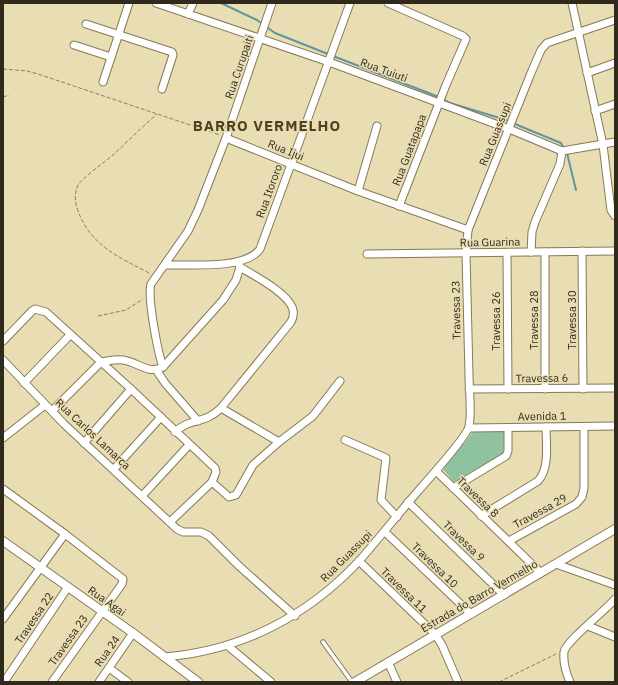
<svg xmlns="http://www.w3.org/2000/svg" width="618" height="685" font-family="'IBM Plex Sans',sans-serif">
	<style>
		.green { fill: #8fc29e }
		.lines { fill: none; stroke-linecap: round; stroke-linejoin: round }
		.stream { stroke: #61969f; stroke-width: 2 }
		.service-casing { stroke: #857a54; stroke-width: 5.5 }
		.minor-casing { stroke: #857a54; stroke-width: 9 }
		.tertiary-casing { stroke: #857a54; stroke-width: 10 }
		.path { stroke: #877f63; stroke-width: 1; stroke-dasharray: 4 2; stroke-linecap: butt }
		.service { stroke: #fff; stroke-width: 3.5 }
		.minor { stroke: #fff; stroke-width: 7 }
		.tertiary { stroke: #fff; stroke-width: 8 }
		.labels { text-anchor: middle; dominant-baseline: central; stroke-width: 3; stroke-linejoin: round; paint-order: stroke }
		.street-label { font-size: 11px; fill: #2f2a1b; stroke: #e9ddb4 }
		.district-label { font-size: 15px; font-weight: bold; letter-spacing: 1px; fill: #4f4420; stroke: #e9ddb4 }
	</style>
	<rect width="100%" height="100%" fill="#e9ddb4"/>
	<polygon class="green" points="473,432 505,432 503,454 454,482 443,469"/>
	<g class="lines">
		<g class="stream">
			<polyline points="221,3 257,20 275,33 328,54"/>
			<polyline points="333,56 439,97"/>
			<polyline points="443,99 450,103 503,119 561,143 564,149"/>
			<polyline points="567,153 576,190"/>
		</g>
		<g class="service-casing">
			<polyline id="service" points="323,642 352,682"/>
		</g>
		<g class="minor-casing">
			<g id="minor">
				<polyline points="156,3 329,62 509,129 562,151 615,142"/>
				<polyline points="388,3 463,36 466,39 446,85 399,206"/>
				<polyline points="572,3 603,145 611,210 615,216"/>
				<polyline points="188,14 193,3"/>
				<polyline points="86,24 172,52 173,55 162,89"/>
				<polyline points="74,45 111,57"/>
				<polyline points="587,73 615,63"/>
				<polyline points="103,82 129,3"/>
				<polyline points="595,111 615,104"/>
				<polyline points="226,138 358,191 468,230"/>
				<polyline points="358,191 377,126"/>
				<polyline points="582,251 583,389"/>
				<polyline points="531,252 532,232 535,222 560,164 562,151"/>
				<polyline points="545,252 545,389"/>
				<polyline points="507,253 508,389"/>
				<polyline points="367,254 615,251"/>
				<path d="M166,265C191,264 245,270 260,249L350,3"/>
				<polyline points="3,341 32,311 35,309 46,312 131,389 215,468 216,472 212,482 170,522"/>
				<polyline points="3,360 64,424 177,529 183,532 201,532 209,536 239,566 295,616"/>
				<path d="M163,367C158,353 147,297 151,284L188,231L198,210L226,138L272,3"/>
				<polyline points="157,371 165,383 198,421"/>
				<polyline points="24,383 70,335"/>
				<polyline points="469,389 615,388"/>
				<path d="M52,411L101,362C108,361 116,359 123,360C138,362 148,375 163,367L223,300L236,280L240,267"/>
				<polyline points="469,428 615,426"/>
				<path d="M175,432C191,417 204,425 221,408"/>
				<polyline points="3,438 45,405"/>
				<polyline points="345,440 386,458 381,500 397,517"/>
				<polyline points="279,442 313,416 340,381"/>
				<polyline points="84,443 131,389"/>
				<polyline points="114,469 161,417"/>
				<polyline points="436,471 541,573"/>
				<path d="M212,482L229,497L236,495L253,465L279,442L221,408L291,322C293,318 294,314 293,310C290,294 253,275 240,267L238,263"/>
				<polyline points="453,488 506,456 508,451 508,428"/>
				<polyline points="3,489 65,534 123,579 122,584 52,682"/>
				<polyline points="142,496 189,445"/>
				<polyline points="408,502 504,595"/>
				<path d="M481,516L538,481C550,468 546,444 546,427"/>
				<polyline points="385,532 471,614"/>
				<polyline points="509,541 576,504 582,497 584,488 584,427"/>
				<polyline points="359,561 435,634 442,645 458,682"/>
				<polyline points="556,564 615,585"/>
				<polyline points="3,619 65,534"/>
				<polyline points="588,626 615,637"/>
				<polyline points="228,646 271,682"/>
				<path d="M164,657C241,651 308,616 360,560C380,537 399,513 419,490C427,481 468,435 469,426C472,412 469,390 469,375C468,334 467,294 466,254L468,230L531,73L541,50L547,43L615,20"/>
				<polyline points="388,662 397,682"/>
				<polyline points="109,668 128,682"/>
				<polyline points="4,682 68,587"/>
				<polyline points="99,682 133,633"/>
				<path d="M570,682C566,673 563,662 564,652C565,642 606,610 615,599"/>
			</g>
		</g>
		<g class="tertiary-casing">
			<g id="tertiary">
				<polyline points="3,541 133,633 198,682"/>
				<polyline points="355,682 615,529"/>
			</g>
		</g>
		<g class="path">
			<polyline points="3,69 27,71 38,74 220,135"/>
			<polyline points="3,97 9,95"/>
			<path d="M149,273C119,257 91,246 78,211C75,203 74,193 78,185C83,177 105,162 113,155C128,141 142,127 157,114"/>
			<polyline points="98,316 126,310 143,299"/>
			<polyline points="499,682 556,654"/>
		</g>
		<use href="#service" class="service"/>
		<use href="#minor" class="minor"/>
		<use href="#tertiary" class="tertiary"/>
	</g>
	<g class="labels">
		<g class="street-label">
			<text transform="translate(239 67) rotate(-71)">Rua Curupaiti</text>
			<text transform="translate(384 70) rotate(20)">Rua Tuiuti</text>
			<text transform="translate(495 134) rotate(-68)">Rua Guassupi</text>
			<text transform="translate(286 150) rotate(22)">Rua Ijui</text>
			<text transform="translate(409 150) rotate(-69)">Rua Guatapapa</text>
			<text transform="translate(269 191) rotate(-70)">Rua Itororo</text>
			<text transform="translate(490 242) rotate(-1)">Rua Guarina</text>
			<text transform="translate(456 310) rotate(-91)">Travessa 23</text>
			<text transform="translate(534 320) rotate(-90)">Travessa 28</text>
			<text transform="translate(572 320) rotate(-90)">Travessa 30</text>
			<text transform="translate(496 321) rotate(-90)">Travessa 26</text>
			<text transform="translate(542 378) rotate(-1)">Travessa 6</text>
			<text transform="translate(542 416) rotate(-1)">Avenida 1</text>
			<text transform="translate(93 434) rotate(43)">Rua Carlos Lamarca</text>
			<text transform="translate(478 497) rotate(44)">Travessa 8</text>
			<text transform="translate(540 511) rotate(-29)">Travessa 29</text>
			<text transform="translate(464 541) rotate(44)">Travessa 9</text>
			<text transform="translate(346 556) rotate(-45)">Rua Guassupi</text>
			<text transform="translate(435 565) rotate(44)">Travessa 10</text>
			<text transform="translate(404 590) rotate(44)">Travessa 11</text>
			<text transform="translate(479 596) rotate(-30)">Estrada do Barro Vermelho</text>
			<text transform="translate(107 601) rotate(35)">Rua Agai</text>
			<text transform="translate(34 618) rotate(-56)">Travessa 22</text>
			<text transform="translate(68 640) rotate(-55)">Travessa 23</text>
			<text transform="translate(107 651) rotate(-55)">Rua 24</text>
		</g>
		<g class="district-label">
			<text x="267" y="125">BARRO VERMELHO</text>
		</g>
	</g>
	<rect width="618" height="685" fill="none" stroke="#2f2a1b" stroke-width="8"/>
</svg>
